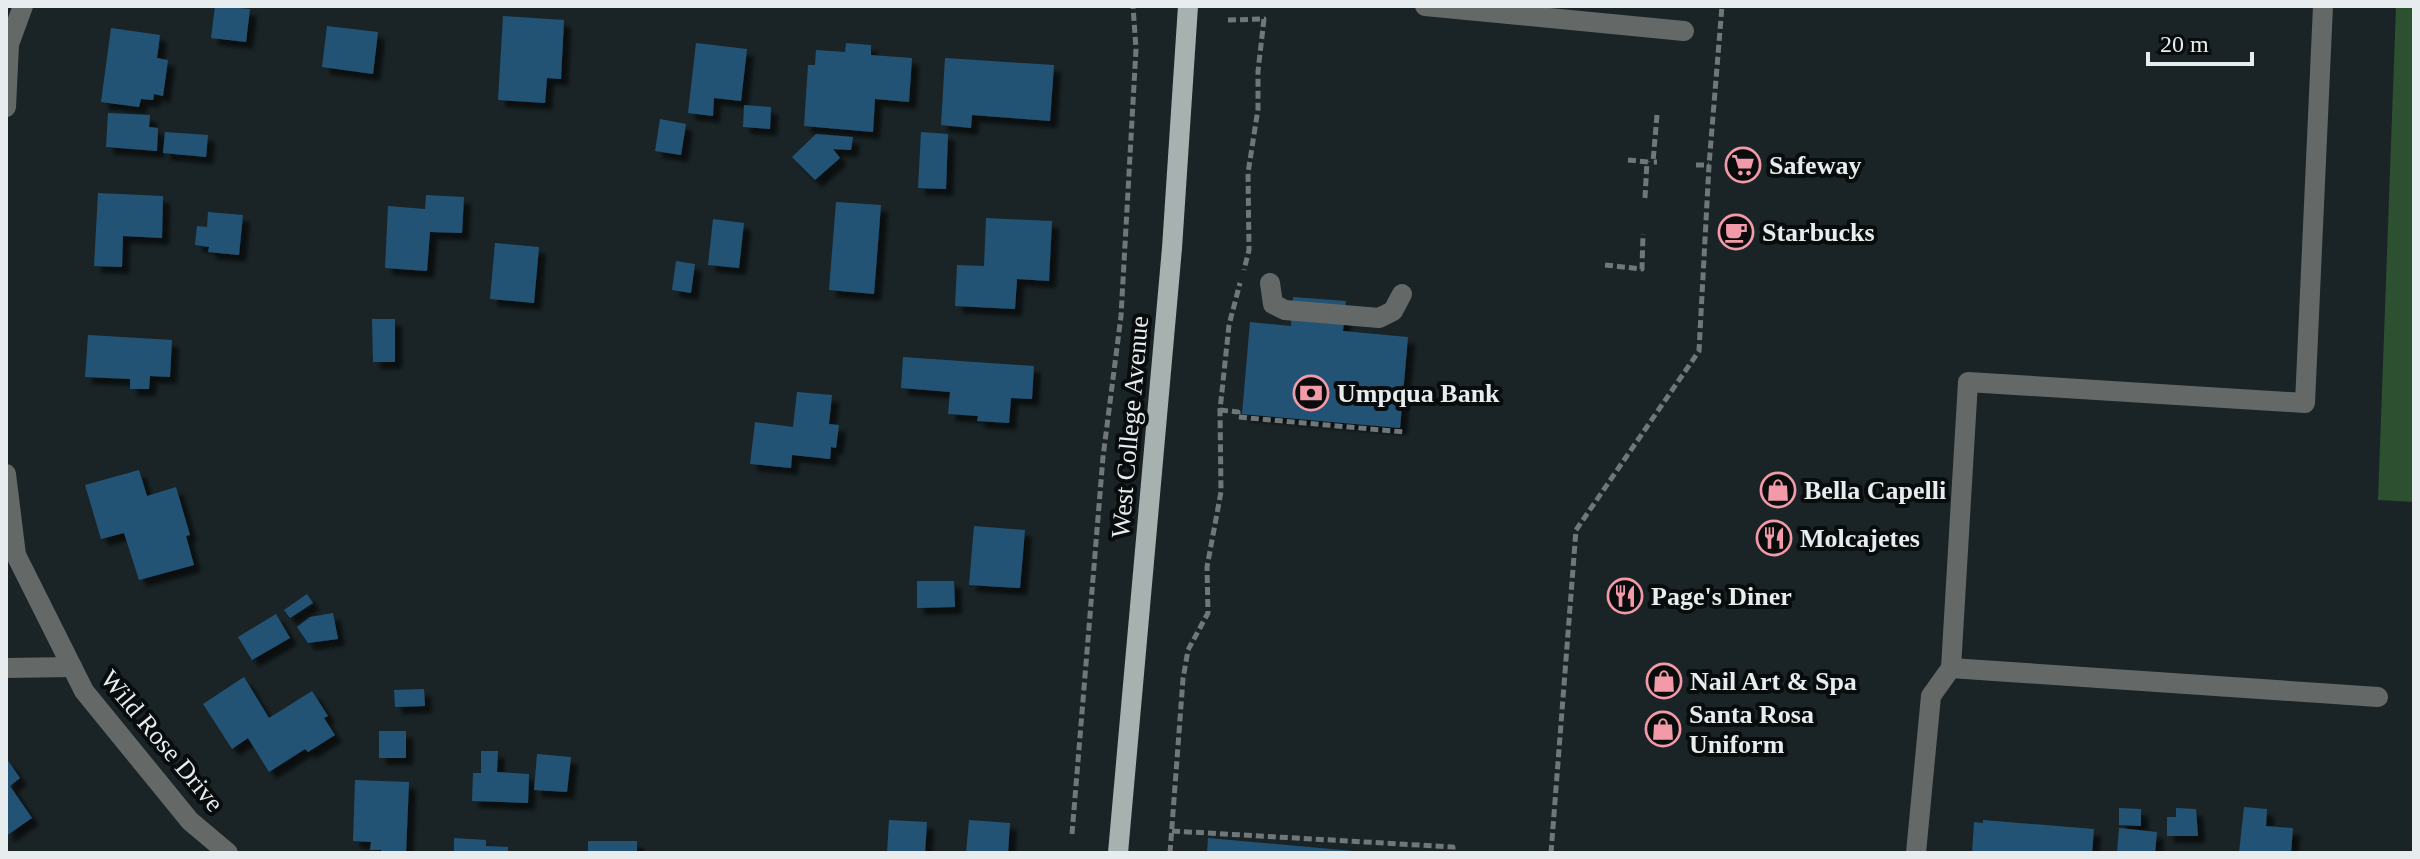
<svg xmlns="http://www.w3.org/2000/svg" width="2420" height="859" font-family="Georgia,serif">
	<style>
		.green { fill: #2c5030 }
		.building { fill: #235375; filter: url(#shadow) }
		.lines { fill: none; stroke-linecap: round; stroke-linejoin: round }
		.path { stroke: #6f7779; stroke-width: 5; stroke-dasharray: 8 4; stroke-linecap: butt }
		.minor { stroke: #646968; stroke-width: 20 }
		.major { stroke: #a7b1af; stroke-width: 20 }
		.labels { text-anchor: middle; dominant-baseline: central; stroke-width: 8; stroke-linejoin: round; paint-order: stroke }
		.poi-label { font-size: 26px; font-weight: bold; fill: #e7edef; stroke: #080c0d; text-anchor: start }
		.street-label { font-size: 26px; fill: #e7edef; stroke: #080c0d }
	</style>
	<defs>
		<filter id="shadow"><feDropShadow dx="7" dy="7" stdDeviation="2" flood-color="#0009"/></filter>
	</defs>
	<rect width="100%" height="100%" fill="#1a2426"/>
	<polygon class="green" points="2396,6 2414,6 2414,502 2378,500"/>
	<g class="building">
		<polygon points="215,6 250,9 246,42 211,38"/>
		<polygon points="503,16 564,20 561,79 547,78 545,103 498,100"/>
		<polygon points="327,26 378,32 373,74 322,67"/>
		<polygon points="111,28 160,35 157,58 168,60 163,96 154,94 153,100 141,99 139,107 101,102"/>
		<polygon points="696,43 747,49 741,101 714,98 713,116 688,113"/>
		<polygon points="846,43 871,45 871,55 912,58 909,102 875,99 873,132 804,126 808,65 815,65 816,50 845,52"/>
		<polygon points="945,58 1054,65 1050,121 972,115 971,128 941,125"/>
		<polygon points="744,105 771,107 770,129 743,127"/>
		<polygon points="108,113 150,115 149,127 158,128 157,151 106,147"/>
		<polygon points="660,119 686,124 681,155 655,151"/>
		<polygon points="165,132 208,135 206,157 163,153"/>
		<polygon points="921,132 948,134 946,189 918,188"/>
		<polygon points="816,134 853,137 851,150 833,149 840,158 815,180 792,157"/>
		<polygon points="98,193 163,196 162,238 123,236 122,267 94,266"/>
		<polygon points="426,195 464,197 462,233 430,232 427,271 385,268 388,206 425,209"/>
		<polygon points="836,202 881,205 874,294 829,290"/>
		<polygon points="208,212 243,215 239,255 208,252 209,247 195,245 197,226 207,227"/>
		<polygon points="986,218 1052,221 1049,281 1017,279 1015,309 955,306 957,265 984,266"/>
		<polygon points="713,219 744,223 739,268 708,265"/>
		<polygon points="495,243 539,247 534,303 490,299"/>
		<polygon points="676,261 695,264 691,293 672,290"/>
		<polygon points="1293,297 1346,301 1343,331 1408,337 1400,428 1242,414 1250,322 1291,326"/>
		<polygon points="372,319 395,319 395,362 373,362"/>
		<polygon points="88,335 172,340 170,377 150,376 149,389 130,389 130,379 85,377"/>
		<polygon points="903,357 1034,366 1032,399 1011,398 1009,423 977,421 978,416 948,414 950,392 901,388"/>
		<polygon points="797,392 832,395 829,424 839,425 836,448 831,447 830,459 792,455 791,468 750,464 755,422 793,427"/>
		<polygon points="139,470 147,496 176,487 190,535 186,536 194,565 139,580 124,533 101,539 85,485"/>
		<polygon points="974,526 1025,530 1020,588 969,585"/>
		<polygon points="917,581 954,581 955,607 917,608"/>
		<polygon points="307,594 313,603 290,618 284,610"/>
		<polygon points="333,613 338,639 308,643 297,627 310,617"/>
		<polygon points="276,614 290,638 252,660 238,637"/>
		<polygon points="244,677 269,718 312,691 328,716 324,718 335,735 308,752 305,749 269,772 248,738 232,749 203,704"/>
		<polygon points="424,689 425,706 395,707 394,690"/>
		<rect x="379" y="731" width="27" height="27"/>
		<polygon points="481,751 498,751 497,772 529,774 528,803 472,801 473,773 481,773"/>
		<polygon points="537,754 571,757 567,792 534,790"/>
		<polygon points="6,758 20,778 10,786 32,818 6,836"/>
		<polygon points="355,780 409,782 406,853 381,853 381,850 370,850 371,842 353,841"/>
		<polygon points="2244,807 2267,809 2266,826 2293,828 2291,853 2239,853"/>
		<polygon points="2119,808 2141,809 2141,826 2119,825"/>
		<polygon points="2176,808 2196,809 2198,836 2167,836 2167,817 2176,817"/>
		<polygon points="889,820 927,822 925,853 887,853"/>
		<polygon points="969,820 1010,823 1008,853 966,853"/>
		<polygon points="1983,820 2094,829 2092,853 1972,853 1974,822 1983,823"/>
		<polygon points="2119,828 2157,832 2155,853 2117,853"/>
		<polygon points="454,838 486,840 486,846 508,847 508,853 454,853"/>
		<polygon points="1208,838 1353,851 1353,853 1207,853"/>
		<rect x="588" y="841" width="49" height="12"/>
	</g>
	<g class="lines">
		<g class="path">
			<polyline points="1228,20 1264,19 1258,71 1258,109 1248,173 1249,250 1244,270"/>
			<polyline points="1657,115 1653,162 1657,162"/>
			<polyline points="1628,160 1648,162"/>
			<polyline points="1696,165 1709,165"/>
			<polyline points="1645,198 1647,161"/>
			<polyline points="1605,265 1642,269 1643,234"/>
			<polyline points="1220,410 1238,412 1238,417 1404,432"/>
			<polyline points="1172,831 1453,847 1453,853"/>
			<polyline points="1072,834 1103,457 1121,316 1136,49 1133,6"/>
			<polyline points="1170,853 1183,679 1188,650 1208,613 1207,567 1221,492 1220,410 1229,325 1240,283"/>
			<polyline points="1551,853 1576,530 1699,351 1709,165 1722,6"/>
		</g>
		<g class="minor">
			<polyline points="1425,6 1684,31"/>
			<polyline points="6,107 9,44 23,6"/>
			<polyline points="1270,283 1273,304 1285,310 1379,318 1393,311 1402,294"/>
			<polyline points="6,474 16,555 84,691 190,821 228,853"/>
			<polyline points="6,668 72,667"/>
			<polyline points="1951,668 2378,697"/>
			<polyline points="1916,853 1931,696 1951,668 1968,382 2305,403 2323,6"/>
		</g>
		<polyline class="major" points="1118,853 1172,248 1188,6"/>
	</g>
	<defs>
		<g id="supermarket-ring" transform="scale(1.8)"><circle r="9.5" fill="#080c0d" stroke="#f39aa8" stroke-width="1.5"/><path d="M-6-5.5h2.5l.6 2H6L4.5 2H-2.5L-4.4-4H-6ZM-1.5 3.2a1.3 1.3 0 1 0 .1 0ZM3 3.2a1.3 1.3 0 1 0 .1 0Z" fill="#f39aa8"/></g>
		<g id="cafe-ring" transform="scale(1.8)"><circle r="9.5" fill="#080c0d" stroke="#f39aa8" stroke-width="1.5"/><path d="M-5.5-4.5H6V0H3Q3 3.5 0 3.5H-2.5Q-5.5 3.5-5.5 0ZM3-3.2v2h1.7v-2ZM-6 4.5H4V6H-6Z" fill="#f39aa8"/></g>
		<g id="bank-ring" transform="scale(1.8)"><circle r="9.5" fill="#080c0d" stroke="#f39aa8" stroke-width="1.5"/><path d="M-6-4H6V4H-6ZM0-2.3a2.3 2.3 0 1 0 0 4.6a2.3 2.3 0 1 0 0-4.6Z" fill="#f39aa8"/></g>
		<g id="shop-ring" transform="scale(1.8)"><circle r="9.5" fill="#080c0d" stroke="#f39aa8" stroke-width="1.5"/><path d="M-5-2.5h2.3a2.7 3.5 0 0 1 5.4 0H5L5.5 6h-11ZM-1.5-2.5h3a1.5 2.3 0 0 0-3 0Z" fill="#f39aa8"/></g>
		<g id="restaurant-ring" transform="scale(1.8)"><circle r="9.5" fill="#080c0d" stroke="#f39aa8" stroke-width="1.5"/><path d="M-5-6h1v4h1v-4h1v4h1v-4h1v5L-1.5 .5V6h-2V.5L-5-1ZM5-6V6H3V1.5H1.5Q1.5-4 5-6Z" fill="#f39aa8"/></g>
	</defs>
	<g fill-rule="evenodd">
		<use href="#supermarket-ring" x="1743" y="165"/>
		<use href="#cafe-ring" x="1736" y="232"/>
		<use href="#bank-ring" x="1311" y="393"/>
		<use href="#shop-ring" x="1778" y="490"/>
		<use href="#restaurant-ring" x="1774" y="538"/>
		<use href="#restaurant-ring" x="1625" y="596"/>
		<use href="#shop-ring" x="1664" y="681"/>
		<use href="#shop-ring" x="1663" y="729"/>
	</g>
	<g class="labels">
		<g class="poi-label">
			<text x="1769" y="165">Safeway</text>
			<text x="1762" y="232">Starbucks</text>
			<text x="1337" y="393">Umpqua Bank</text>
			<text x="1804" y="490">Bella Capelli</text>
			<text x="1800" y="538">Molcajetes</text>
			<text x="1651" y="596">Page's Diner</text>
			<text x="1690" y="681">Nail Art &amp; Spa</text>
			<text x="1689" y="714">Santa Rosa<tspan x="1689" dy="30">Uniform</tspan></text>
		</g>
		<g class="street-label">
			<text transform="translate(1130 427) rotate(-85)">West College Avenue</text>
			<text transform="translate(162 741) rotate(50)">Wild Rose Drive</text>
		</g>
	</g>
	<rect width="2420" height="859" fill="none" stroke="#e7edef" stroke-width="16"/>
	<path d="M2148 52v12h104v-12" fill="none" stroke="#e7edef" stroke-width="4"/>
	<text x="2160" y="52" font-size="24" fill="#e7edef" stroke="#080c0d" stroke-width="6" paint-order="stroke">20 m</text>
</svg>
